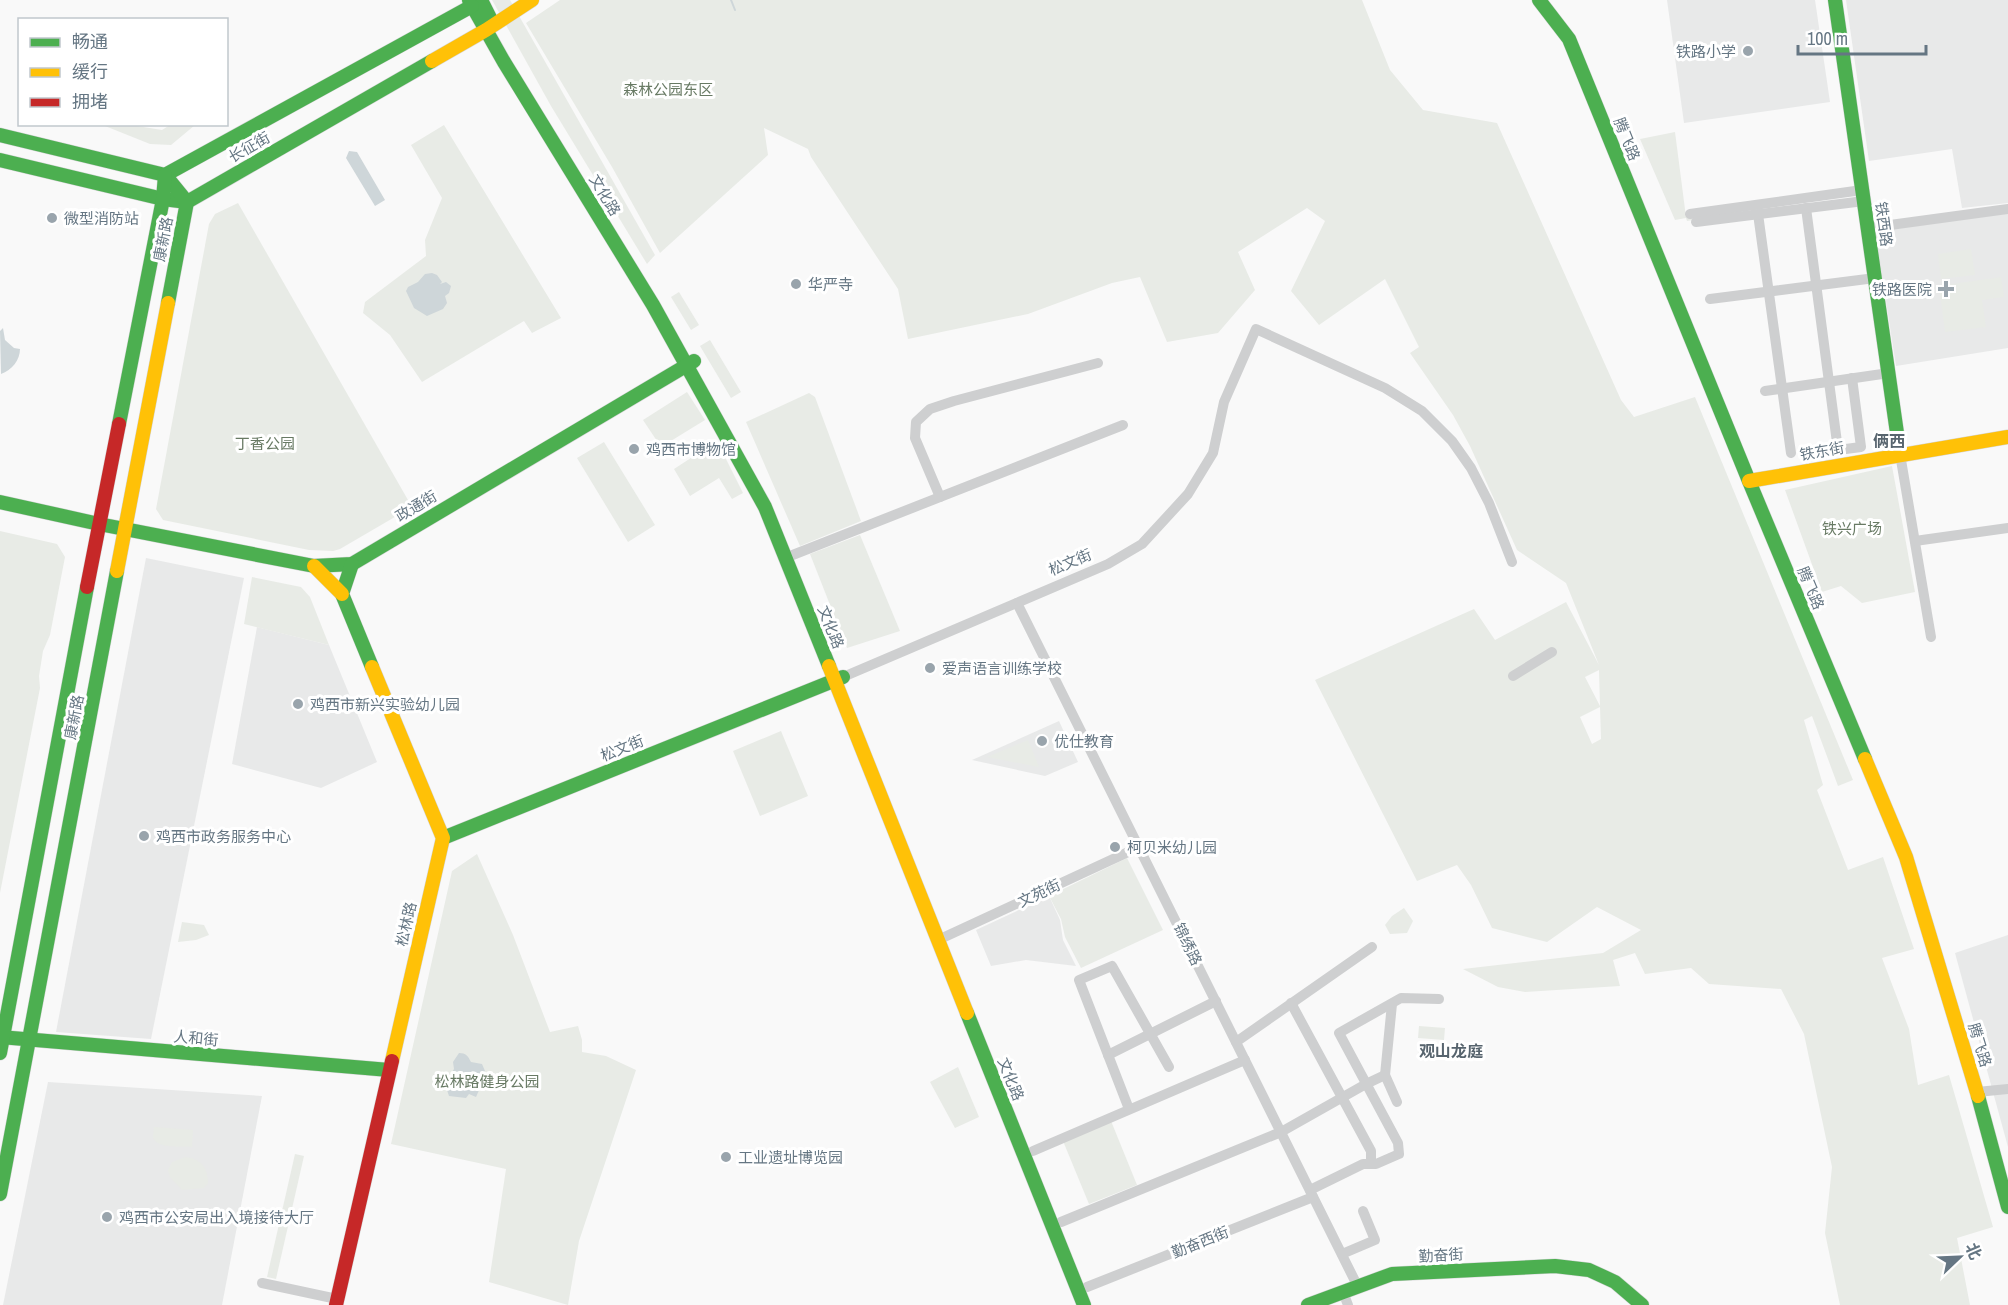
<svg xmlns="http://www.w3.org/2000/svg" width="2008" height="1305" font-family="'Archivo Narrow','Noto Sans SC',sans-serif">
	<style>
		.built { fill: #e8e9e9 }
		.green { fill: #e8ebe6; fill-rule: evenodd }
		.water { fill: #ced6d9 }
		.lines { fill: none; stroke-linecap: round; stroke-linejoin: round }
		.stream { stroke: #ced6d9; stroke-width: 2 }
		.fast-casing { stroke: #d5d6d7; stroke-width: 15 }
		.slow-casing { stroke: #d5d6d7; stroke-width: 15 }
		.jam-casing { stroke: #d5d6d7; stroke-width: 15 }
		.street { stroke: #cecfd0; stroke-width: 10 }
		.fast { stroke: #4caf50; stroke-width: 14 }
		.slow { stroke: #ffc107; stroke-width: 14 }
		.jam { stroke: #c62828; stroke-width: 14 }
		.poi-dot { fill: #99a4ac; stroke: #fff; stroke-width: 2 }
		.labels { text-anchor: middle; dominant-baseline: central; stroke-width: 6; stroke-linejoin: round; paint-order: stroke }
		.poi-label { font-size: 15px; fill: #657683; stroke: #fff; text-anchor: start }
		.park-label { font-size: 15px; fill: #687a64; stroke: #fff }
		.street-label { font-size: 15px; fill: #657683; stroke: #fff }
		.neighbourhood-label { font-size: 16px; font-weight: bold; fill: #57646e; stroke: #fff }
	</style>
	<rect width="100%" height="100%" fill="#f9f9f9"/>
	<g class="built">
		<polygon points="1667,0 1815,0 1830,102 1684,123"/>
		<polygon points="1846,0 2008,0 2008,203 1962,208 1952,149 1869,161"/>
		<polygon points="2008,209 2008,348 1896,366 1875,230"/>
		<polygon points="146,558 244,578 151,1039 56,1032"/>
		<polygon points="257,627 329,645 377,762 321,788 232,764"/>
		<polygon points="1059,721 1078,762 1045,776 972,760"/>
		<polygon points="1049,896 1060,920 1063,940 1076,966 1026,960 991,966 976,930"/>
		<polygon points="2008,935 2008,1147 1955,953"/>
		<polygon points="48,1082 262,1096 222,1305 3,1305"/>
	</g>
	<g class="green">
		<polygon points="492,0 510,0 655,255 647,264 551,106"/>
		<path d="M560,0H1362L1390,70L1423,110L1497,123L1621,400L1634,417L1695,397L1853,780L1838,786L1812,716L1804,720L1823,785L1817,790L1848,870L1883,857L1914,949L1882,958L1909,1029L1918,1085L1949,1075L1993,1227L1957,1238L1970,1305H1840L1825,1233L1832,1167L1804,1034L1781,989L1709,984L1691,968L1645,974L1635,953L1613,960L1620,986L1525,992L1498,987L1463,969L1603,953L1641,930L1597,907L1547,942L1492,928L1471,885L1457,865L1417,881L1315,680L1474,609L1495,640L1566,602L1599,665L1566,583L1517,550L1470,446L1453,415L1410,353L1419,347L1385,279L1319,325L1291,291L1325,221L1307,208L1238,252L1255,290L1218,333L1167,342L1140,277L1112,283L1028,314L908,339L898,289L811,157L808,149L764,128L768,155L660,253L612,167L526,23ZM1599,670L1600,706L1585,677ZM1600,707L1601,739L1592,744L1580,717Z"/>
		<polygon points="105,125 131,125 162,130 170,125 195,125 171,145 150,144 105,126"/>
		<polygon points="444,125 561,318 532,333 524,321 422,382 390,335 363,313 365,302 426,256 425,240 442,198 411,145"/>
		<polygon points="1675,132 1686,217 1711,217 1687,221 1686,218 1675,220 1640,139"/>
		<polygon points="238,203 412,507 340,549 333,551 309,550 163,520 156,509 209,224 215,214"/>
		<polygon points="1971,249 1975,275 1941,279 1938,254"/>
		<polygon points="2001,277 2004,297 1982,300 1986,327 1945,332 1939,286"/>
		<polygon points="679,292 699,325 691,330 671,297"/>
		<polygon points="710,340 741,392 731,398 700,346"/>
		<polygon points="687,392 705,420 661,447 643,420"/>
		<polygon points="809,393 815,397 861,521 800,546 746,422"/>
		<polygon points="717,441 743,493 732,499 719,478 690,496 674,469"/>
		<polygon points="604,442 655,525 628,542 577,458"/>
		<polygon points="1892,466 1915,592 1862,603 1841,586 1822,592 1785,490"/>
		<polygon points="0,531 57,544 65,557 50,635 43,651 39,676 40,688 0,893"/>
		<polygon points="860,535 900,631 847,648 810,554"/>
		<polygon points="252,577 301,587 310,597 329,645 244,624"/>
		<polygon points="781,731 808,796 760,816 733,751"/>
		<polygon points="1028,740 1039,767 987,757"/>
		<polygon points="477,854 513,935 550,1032 578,1026 582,1040 582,1052 606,1056 636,1070 579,1241 568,1305 489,1282 506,1169 391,1144 452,871"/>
		<polygon points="1127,858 1163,930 1081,968 1065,937 1061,919 1049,896"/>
		<polygon points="1404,908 1413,921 1407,933 1390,934 1385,925 1392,916"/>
		<polygon points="182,922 204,925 209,935 196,940 178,942"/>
		<polygon points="1419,1026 1445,1028 1444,1040 1418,1038"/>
		<polygon points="1419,1043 1442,1045 1441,1058 1418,1056"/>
		<polygon points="958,1067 979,1117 955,1128 930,1082"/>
		<polygon points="1111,1121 1137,1185 1089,1204 1063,1141"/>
		<path d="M154,1127L193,1130L192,1147C182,1146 156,1149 153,1137C153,1136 154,1128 154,1127Z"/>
		<polygon points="295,1154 304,1156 276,1279 267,1277"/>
		<path d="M186,1157C201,1159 208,1168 208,1183L204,1188L182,1190L170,1177L168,1170L172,1162Z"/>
	</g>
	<g class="water">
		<polygon points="349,151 357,152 385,200 375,206 346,158"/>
		<polygon points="432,273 437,275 442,282 440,284 446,282 451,286 449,293 445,296 447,303 443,309 427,316 414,308 406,291 408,287 418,282 425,274"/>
		<path d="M3,328L5,340L14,348L20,349C20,360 12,370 1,374L0,331Z"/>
		<path d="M459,1053C466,1053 468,1056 471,1062L482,1064L485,1071L477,1079L480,1088L476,1097L469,1094L466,1098L449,1096L445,1084L454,1069L453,1062Z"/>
	</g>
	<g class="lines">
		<polyline class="stream" points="731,0 735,10"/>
		<g class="fast-casing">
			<g id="fast">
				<polyline points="469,0 504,62 653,305 765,507 829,666"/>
				<polyline points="481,0 493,24"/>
				<polyline points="1539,0 1569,39 1749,481 1865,759"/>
				<polyline points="1835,0 1900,454"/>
				<polyline points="0,135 165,175 472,6"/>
				<polyline points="0,160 163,199 187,202 432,61"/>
				<polyline points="165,175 187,202 168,303"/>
				<polyline points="119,424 163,199 165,175"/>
				<polyline points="0,502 99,524 314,566 352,564 694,361"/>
				<polyline points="352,564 342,594 372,667"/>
				<polyline points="443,838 843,677"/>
				<polyline points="967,1013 1084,1305"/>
				<polyline points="0,1037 389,1070"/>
				<polyline points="0,1053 87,587"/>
				<polyline points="1978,1096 2008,1207"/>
				<polyline points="0,1194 117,571"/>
				<polyline points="1308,1305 1392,1274 1555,1266 1589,1270 1615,1282 1642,1305"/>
			</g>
		</g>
		<g class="slow-casing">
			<g id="slow">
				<polyline points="432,61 486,30 532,0"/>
				<polyline points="1749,481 2008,437"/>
				<polyline points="314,566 342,594"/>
				<polyline points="117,571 168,303"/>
				<polyline points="829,666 967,1013"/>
				<polyline points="372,667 443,838 392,1061"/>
				<polyline points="1865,759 1906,857 1978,1096"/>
			</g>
		</g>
		<g class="jam-casing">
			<g id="jam">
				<polyline points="87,587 119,424"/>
				<polyline points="336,1305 392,1061"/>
			</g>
		</g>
		<g class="street">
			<polyline points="1806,208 1838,450 1861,447 1852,378"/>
			<polyline points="1690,214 1862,190"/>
			<polyline points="1758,214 1791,453"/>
			<polyline points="1696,222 1864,201"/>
			<polyline points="1868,228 2008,209"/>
			<polyline points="1710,299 1875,278"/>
			<polyline points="1765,391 1889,373"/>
			<polyline points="1900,454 1931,637"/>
			<polyline points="940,497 915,438 916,422 930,409 954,401 1098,363"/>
			<polyline points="1915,541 2008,528"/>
			<polyline points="785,558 1123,425"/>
			<polyline points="1017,603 1358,1287"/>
			<polyline points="1513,676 1552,652"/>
			<polyline points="843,677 1108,564 1142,544 1188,494 1213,453 1224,402 1256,329 1385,388 1422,411 1452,441 1471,468 1489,503 1512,562"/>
			<polyline points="938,940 1139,847"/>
			<polyline points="1291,1003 1371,1151 1371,1164"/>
			<polyline points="1236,1042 1372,947"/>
			<polyline points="1108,1055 1216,1001"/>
			<polyline points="1385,1075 1392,1004"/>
			<polyline points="1977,1092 2008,1089"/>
			<polyline points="1129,1109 1079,980 1112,966 1169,1067"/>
			<polyline points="1033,1151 1245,1060"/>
			<polyline points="1310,1190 1363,1164 1376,1164 1399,1154 1398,1143 1339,1033 1401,998 1439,999"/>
			<polyline points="1061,1222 1281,1132 1366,1084 1385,1075 1397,1102"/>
			<polyline points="1342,1254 1375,1240 1363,1211"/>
			<polyline points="262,1283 337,1299"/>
			<polyline points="1087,1287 1313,1197"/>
			<polyline points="1343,1292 1348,1305"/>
		</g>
		<use href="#fast" class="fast"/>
		<use href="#slow" class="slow"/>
		<use href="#jam" class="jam"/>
	</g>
	<g class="poi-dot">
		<circle cx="1748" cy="51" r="6"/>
		<circle cx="52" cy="218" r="6"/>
		<circle cx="796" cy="284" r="6"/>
		<path d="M1943 280h6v6h6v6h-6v6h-6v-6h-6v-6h6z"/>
		<circle cx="634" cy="449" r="6"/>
		<circle cx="930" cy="668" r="6"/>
		<circle cx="298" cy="704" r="6"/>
		<circle cx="1042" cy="741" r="6"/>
		<circle cx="144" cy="836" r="6"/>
		<circle cx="1115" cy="847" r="6"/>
		<circle cx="726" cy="1157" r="6"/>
		<circle cx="107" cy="1217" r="6"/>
	</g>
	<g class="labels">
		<g class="poi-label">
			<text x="1736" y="51" text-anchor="end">铁路小学</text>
			<text x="64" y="218">微型消防站</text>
			<text x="808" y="284">华严寺</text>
			<text x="1932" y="289" text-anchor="end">铁路医院</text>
			<text x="646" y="449">鸡西市博物馆</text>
			<text x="942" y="668">爱声语言训练学校</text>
			<text x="310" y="704">鸡西市新兴实验幼儿园</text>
			<text x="1054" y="741">优仕教育</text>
			<text x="156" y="836">鸡西市政务服务中心</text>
			<text x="1127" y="847">柯贝米幼儿园</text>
			<text x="738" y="1157">工业遗址博览园</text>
			<text x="119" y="1217">鸡西市公安局出入境接待大厅</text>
		</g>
		<g class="park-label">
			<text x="668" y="89">森林公园东区</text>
			<text x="265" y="443">丁香公园</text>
			<text x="1852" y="528">铁兴广场</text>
			<text x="487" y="1081">松林路健身公园</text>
		</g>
		<g class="street-label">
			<text transform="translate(1627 139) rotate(68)">腾飞路</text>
			<text transform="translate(249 147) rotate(-30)">长征街</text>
			<text transform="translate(605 195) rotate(59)">文化路</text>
			<text transform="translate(1884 224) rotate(82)">铁西路</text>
			<text transform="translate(163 239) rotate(-79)">康新路</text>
			<text transform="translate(1822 451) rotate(-10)">铁东街</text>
			<text transform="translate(416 506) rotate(-31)">政通街</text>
			<text transform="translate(1070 562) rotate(-23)">松文街</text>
			<text transform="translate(1811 588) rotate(67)">腾飞路</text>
			<text transform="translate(831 627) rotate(68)">文化路</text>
			<text transform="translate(74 717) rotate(-79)">康新路</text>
			<text transform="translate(622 748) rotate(-22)">松文街</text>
			<text transform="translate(1039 893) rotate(-25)">文苑街</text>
			<text transform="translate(406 924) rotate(-77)">松林路</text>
			<text transform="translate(1188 944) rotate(64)">锦绣路</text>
			<text transform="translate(196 1038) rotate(5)">人和街</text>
			<text transform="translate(1980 1045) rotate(73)">腾飞路</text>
			<text transform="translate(1011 1079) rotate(68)">文化路</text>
			<text transform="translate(1200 1242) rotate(-22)">勤奋西街</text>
			<text transform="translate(1441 1255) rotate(-3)">勤奋街</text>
		</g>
		<g class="neighbourhood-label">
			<text x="1889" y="441">俩西</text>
			<text x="1451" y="1051">观山龙庭</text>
		</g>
	</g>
	<rect x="18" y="18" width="210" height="108" fill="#ffffff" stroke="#c1c8cd" stroke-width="1.5"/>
	<rect x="30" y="38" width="30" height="9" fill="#4caf50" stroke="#c1c8cd" stroke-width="1.5"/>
	<text x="72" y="48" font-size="18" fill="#657683">畅通</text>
	<rect x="30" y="68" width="30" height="9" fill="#ffc107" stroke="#c1c8cd" stroke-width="1.5"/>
	<text x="72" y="78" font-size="18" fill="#657683">缓行</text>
	<rect x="30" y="98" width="30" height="9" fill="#c62828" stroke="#c1c8cd" stroke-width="1.5"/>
	<text x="72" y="108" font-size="18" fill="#657683">拥堵</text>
	<g transform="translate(1960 1257) rotate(67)" stroke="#ffffff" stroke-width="4.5" paint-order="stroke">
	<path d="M0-4.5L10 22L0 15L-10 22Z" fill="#657683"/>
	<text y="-9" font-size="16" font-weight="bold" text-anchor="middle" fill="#657683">北</text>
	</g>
	<path d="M1798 45v9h128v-9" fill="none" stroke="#657683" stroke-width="3"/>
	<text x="1807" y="45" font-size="18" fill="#657683" stroke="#ffffff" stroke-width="4.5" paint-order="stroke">100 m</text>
</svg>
